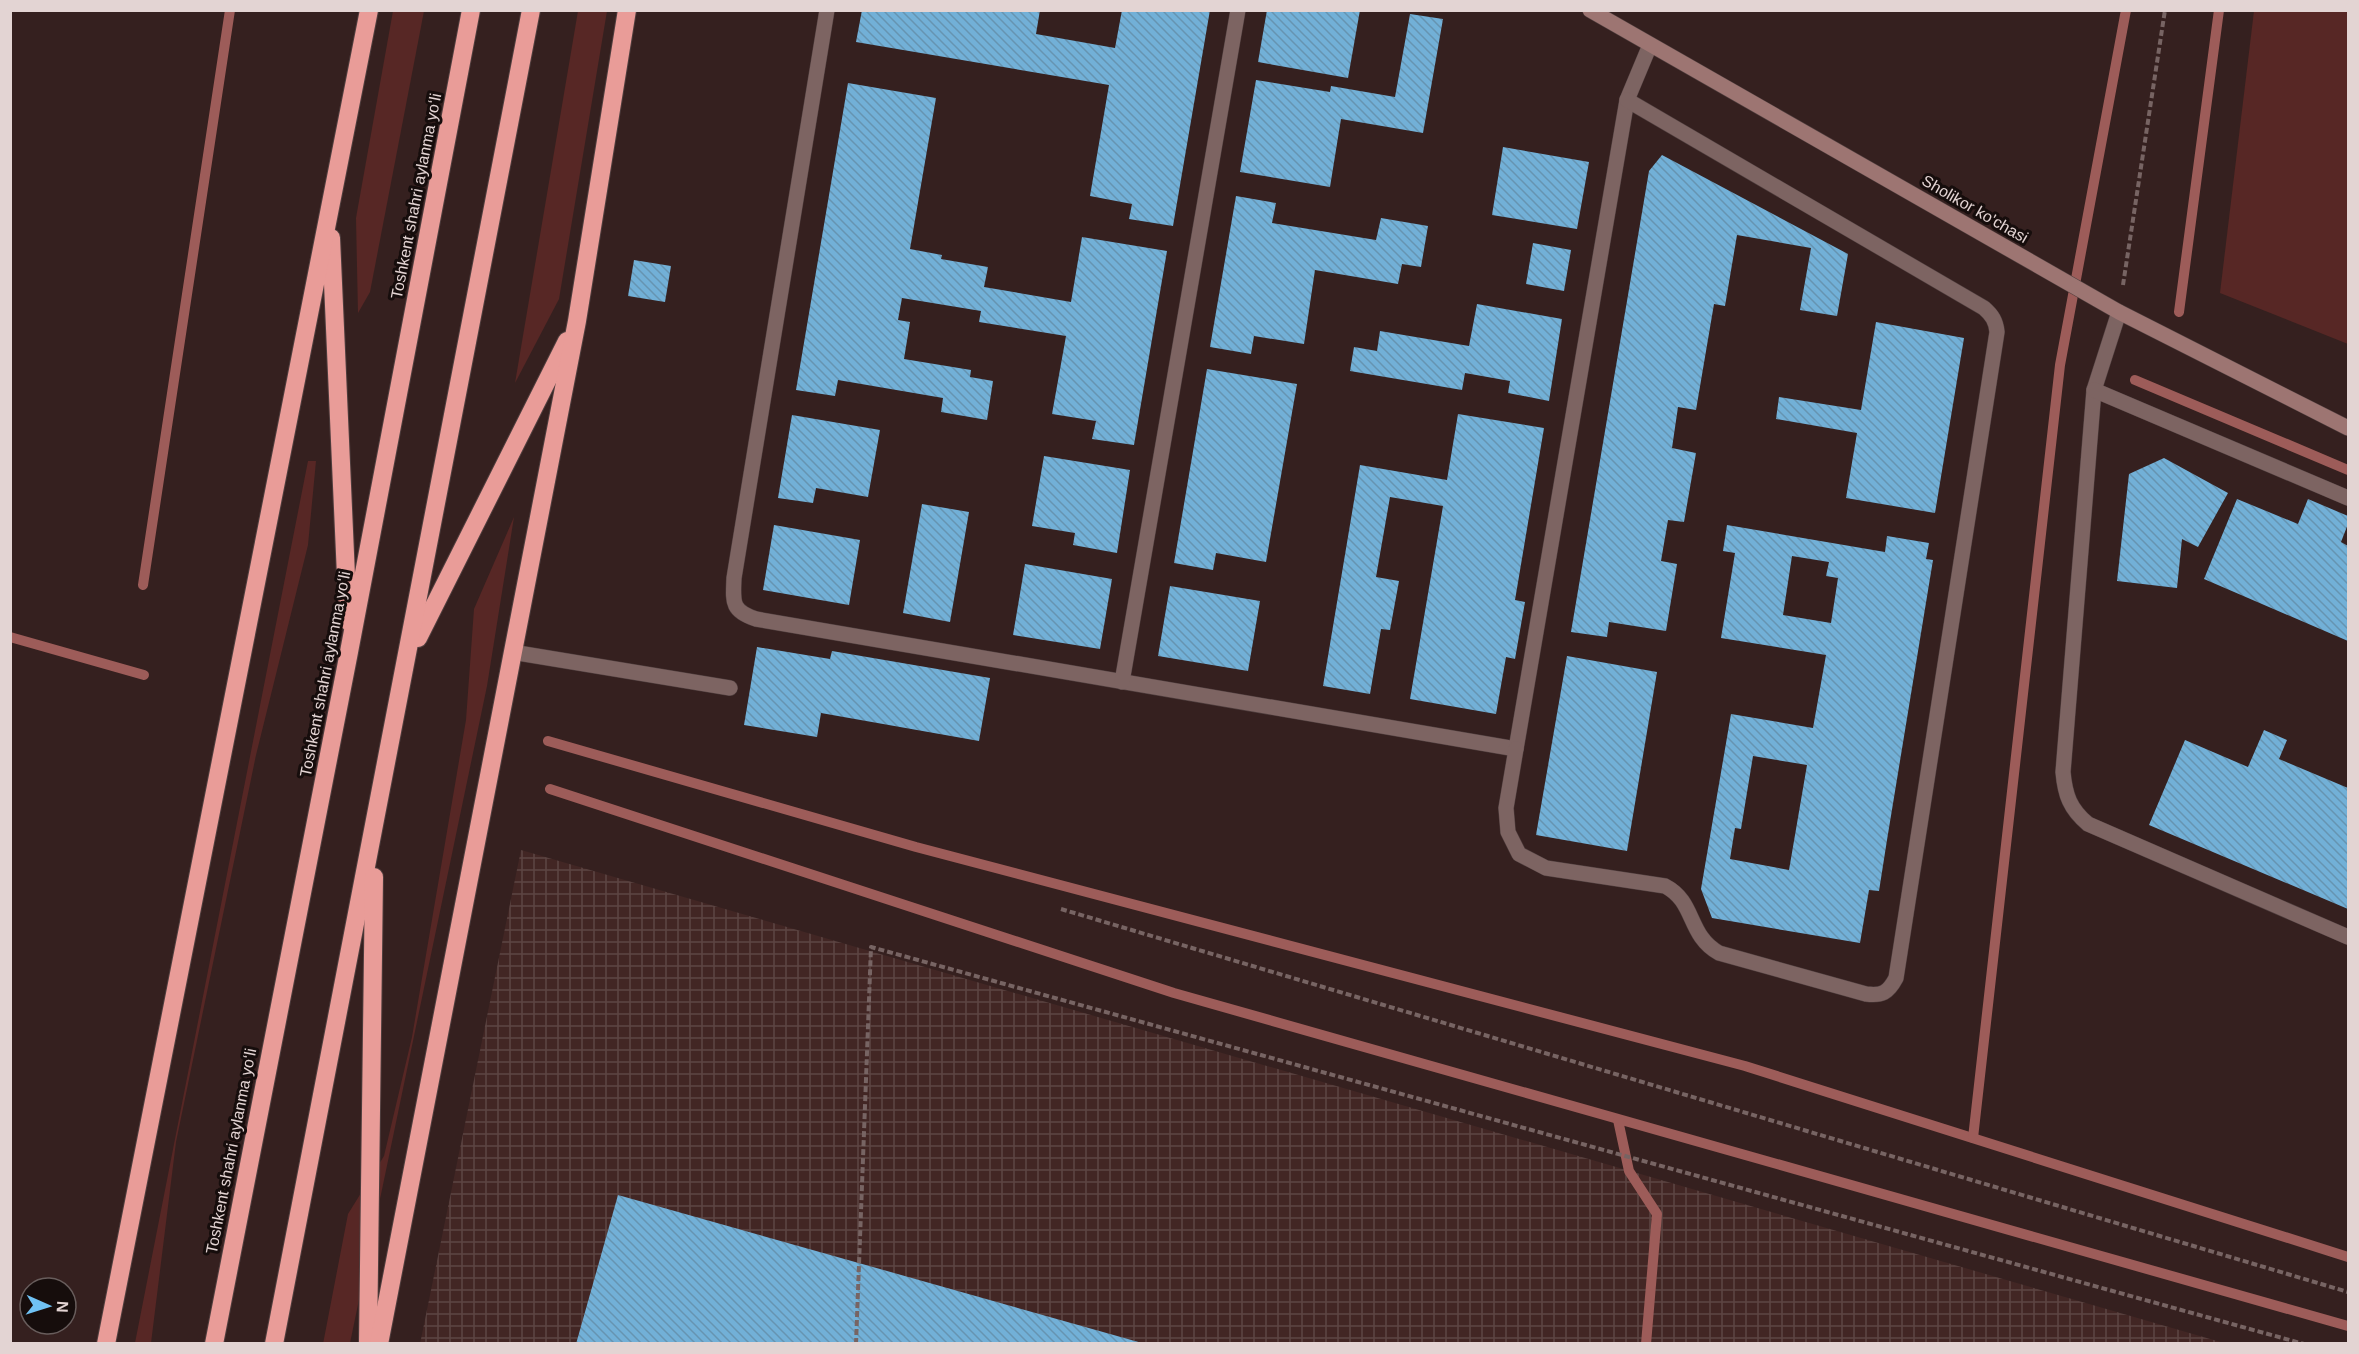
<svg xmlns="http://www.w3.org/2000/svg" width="2359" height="1354" font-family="Helvetica,sans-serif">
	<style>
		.industrial { fill: url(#industrial-grid) }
		.green { fill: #572725 }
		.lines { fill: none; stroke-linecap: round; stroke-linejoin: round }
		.stream { stroke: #9d5c59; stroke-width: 10 }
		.building { fill: url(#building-back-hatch); fill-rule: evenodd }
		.lane-casing { stroke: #4f3e3e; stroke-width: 16 }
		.street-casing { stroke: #4f3e3e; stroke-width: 16 }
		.secondary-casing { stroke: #4f3e3e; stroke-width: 16 }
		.highway-casing { stroke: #4f3e3e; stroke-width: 20 }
		.path { stroke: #776463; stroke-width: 4; stroke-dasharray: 6 3; stroke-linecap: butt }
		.lane { stroke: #7d6462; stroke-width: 15 }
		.street { stroke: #7d6462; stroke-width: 15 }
		.secondary { stroke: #9d7572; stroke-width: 15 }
		.highway { stroke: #e99c98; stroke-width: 18 }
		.labels { text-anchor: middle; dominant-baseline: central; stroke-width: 6; stroke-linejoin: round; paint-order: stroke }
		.street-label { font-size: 16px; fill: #e3d4d3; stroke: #160d0c }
	</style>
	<defs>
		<pattern id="industrial-grid" width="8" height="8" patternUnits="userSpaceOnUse" patternTransform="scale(1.5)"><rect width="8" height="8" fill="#422624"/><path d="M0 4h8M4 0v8" fill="none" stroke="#5d4543"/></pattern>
		<pattern id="building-back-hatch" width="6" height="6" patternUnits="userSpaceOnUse" patternTransform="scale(1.5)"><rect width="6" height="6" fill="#72b0d7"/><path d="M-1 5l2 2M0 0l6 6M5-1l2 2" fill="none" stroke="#6694b1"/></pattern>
	</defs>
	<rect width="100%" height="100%" fill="#35201f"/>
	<polygon class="industrial" points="521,850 2224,1343 420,1344"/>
	<g class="green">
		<polygon points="393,11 424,11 370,292 358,313 356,218"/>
		<polygon points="578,11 607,11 559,299 515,383"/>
		<polygon points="2254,11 2348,11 2348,344 2220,293"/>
		<polygon points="308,461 316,461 308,545 256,755 176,1142 151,1343 135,1343"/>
		<polygon points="514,517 487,686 350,1343 323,1344 348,1214 384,1156 412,1037 466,720 474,609"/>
	</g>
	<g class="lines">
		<g class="stream">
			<polyline points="2179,312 2219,10"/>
			<polyline points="2135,380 2348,470"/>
			<polyline points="143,585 230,10"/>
			<polyline points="10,637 144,675"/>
			<polyline points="548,741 916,847 1745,1066 2348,1257"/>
			<polyline points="550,789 1174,993 2348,1326"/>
			<polyline points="1618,1120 1629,1171 1657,1214 1646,1344"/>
			<polyline points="1973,1138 2060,365 2126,10"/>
		</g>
	</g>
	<g class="building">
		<polygon points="862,10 1040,10 1036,34 1115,48 1122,10 1210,10 1173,226 1129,219 1132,204 1090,196 1109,85 856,42"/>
		<polygon points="1267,10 1360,10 1348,78 1258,62"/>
		<polygon points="1410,14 1443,19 1423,133 1341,119 1330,187 1240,172 1256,80 1330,92 1331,86 1395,97"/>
		<polygon points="848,83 936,98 910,249 942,255 941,259 988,267 984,287 1071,302 1082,237 1167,251 1134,445 1092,439 1096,421 1052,414 1066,336 979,322 981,311 902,298 898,320 910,322 904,359 971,370 970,377 993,381 987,420 941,412 943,398 838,380 835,396 796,390"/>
		<polygon points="1503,147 1589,162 1577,229 1492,215"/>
		<polygon points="1662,155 1848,254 1837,316 1800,310 1811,248 1737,235 1725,306 1714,304 1696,410 1678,407 1672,448 1696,453 1684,522 1668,520 1661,561 1677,564 1666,631 1609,622 1607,637 1571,632 1649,171"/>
		<polygon points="1236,196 1276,203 1272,223 1376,240 1381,218 1428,226 1421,267 1402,264 1398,284 1315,270 1304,344 1254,336 1251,354 1210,347"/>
		<polygon points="1533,243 1571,250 1564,291 1526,284"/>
		<polygon points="634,260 671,266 665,302 628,296"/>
		<polygon points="1477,304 1562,319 1549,401 1508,393 1510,381 1465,373 1462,390 1350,371 1354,347 1377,351 1380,331 1469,346"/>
		<polygon points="1876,322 1964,338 1935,513 1846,498 1857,433 1776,419 1779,397 1861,410"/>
		<polygon points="1207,369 1297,384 1266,562 1216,553 1213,570 1174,563"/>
		<polygon points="1458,414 1544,428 1515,600 1525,602 1515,659 1506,657 1496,714 1410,699 1443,506 1390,497 1376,577 1399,581 1390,630 1381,629 1370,694 1323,686 1360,465 1447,480"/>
		<polygon points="792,415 880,430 868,497 816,488 813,503 778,498"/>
		<polygon points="1044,456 1130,470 1117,553 1073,545 1075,533 1032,526"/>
		<polygon points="2164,458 2228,493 2198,547 2182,539 2177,588 2117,581 2129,474"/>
		<polygon points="2237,499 2298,524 2308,499 2348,516 2348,524 2341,542 2348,546 2348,641 2204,579"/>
		<polygon points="922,504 969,512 950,622 903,613"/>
		<polygon points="774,525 860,540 849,605 763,590"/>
		<path d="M1727,525L1885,552L1887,536L1929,543L1926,559L1933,560L1887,840L1879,891L1869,890L1860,943L1712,918L1701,889L1731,714L1813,728L1826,655L1721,638L1735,553L1723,551ZM1792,556L1829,562L1826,576L1838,578L1831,623L1783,615ZM1753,756L1807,765L1789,870L1730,859L1735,828L1741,829Z"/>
		<polygon points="1025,564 1112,579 1100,649 1013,635"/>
		<polygon points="1170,586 1260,601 1248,671 1158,656"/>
		<polygon points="757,647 830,659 832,651 990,678 979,741 821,713 817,737 744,725"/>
		<polygon points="1567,656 1657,672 1627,851 1536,835"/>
		<polygon points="2264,730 2287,740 2279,759 2348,788 2348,909 2149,825 2185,740 2248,767"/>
		<polygon points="618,1195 1142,1343 1142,1344 576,1344"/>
	</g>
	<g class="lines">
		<g class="lane-casing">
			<polyline id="lane" points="512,652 730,688"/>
		</g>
		<g class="street-casing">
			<g id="street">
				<path d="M827,10L734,578C733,602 731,611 756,619L1516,749L1627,100L1650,45"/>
				<path d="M2119,312L2094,390L2063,772C2065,795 2070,809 2088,824L2348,937"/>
				<polyline points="2094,390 2348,498"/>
				<polyline points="1122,682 1238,10"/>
				<path d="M1516,749L1506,808L1508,832L1519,854L1546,868L1665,886C1696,902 1687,935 1719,953L1866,994C1882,996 1888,993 1896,978L1997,332C1996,321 1992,315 1984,308L1627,100"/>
			</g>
		</g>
		<g class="secondary-casing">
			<polyline id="secondary" points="1590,10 2119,312 2348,428"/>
		</g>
		<g class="highway-casing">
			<g id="highway">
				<polyline points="331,238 348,621"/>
				<polyline points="418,638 567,341"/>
				<polyline points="106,1344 369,10"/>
				<polyline points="214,1344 349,652 471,10"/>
				<polyline points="274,1344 531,10"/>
				<polyline points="368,1344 374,877"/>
				<polyline points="379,1344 577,321 627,10"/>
			</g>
		</g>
		<g class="path">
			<polyline points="2123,285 2165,10"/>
			<polyline points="1061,909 2348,1292"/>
			<polyline points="856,1344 871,947 2304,1344"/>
		</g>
		<use href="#lane" class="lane"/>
		<use href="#street" class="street"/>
		<use href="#secondary" class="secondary"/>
		<use href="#highway" class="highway"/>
	</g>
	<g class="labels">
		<g class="street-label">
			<text transform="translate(416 196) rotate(-79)">Toshkent shahri aylanma yoʻli</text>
			<text transform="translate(1975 209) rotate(30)">Sholikor ko'chasi</text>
			<text transform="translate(325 674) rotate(-79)">Toshkent shahri aylanma yoʻli</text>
			<text transform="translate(231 1151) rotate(-79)">Toshkent shahri aylanma yoʻli</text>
		</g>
	</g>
	<rect width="2359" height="1354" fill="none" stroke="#e3d4d3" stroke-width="24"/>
	<g transform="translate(48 1306) rotate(93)"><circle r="28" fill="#160d0c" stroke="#685d5c" stroke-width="1.5"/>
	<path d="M0-4.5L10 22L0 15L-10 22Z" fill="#70c2f4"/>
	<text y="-9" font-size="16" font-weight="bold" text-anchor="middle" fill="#e3d4d3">N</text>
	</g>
</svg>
